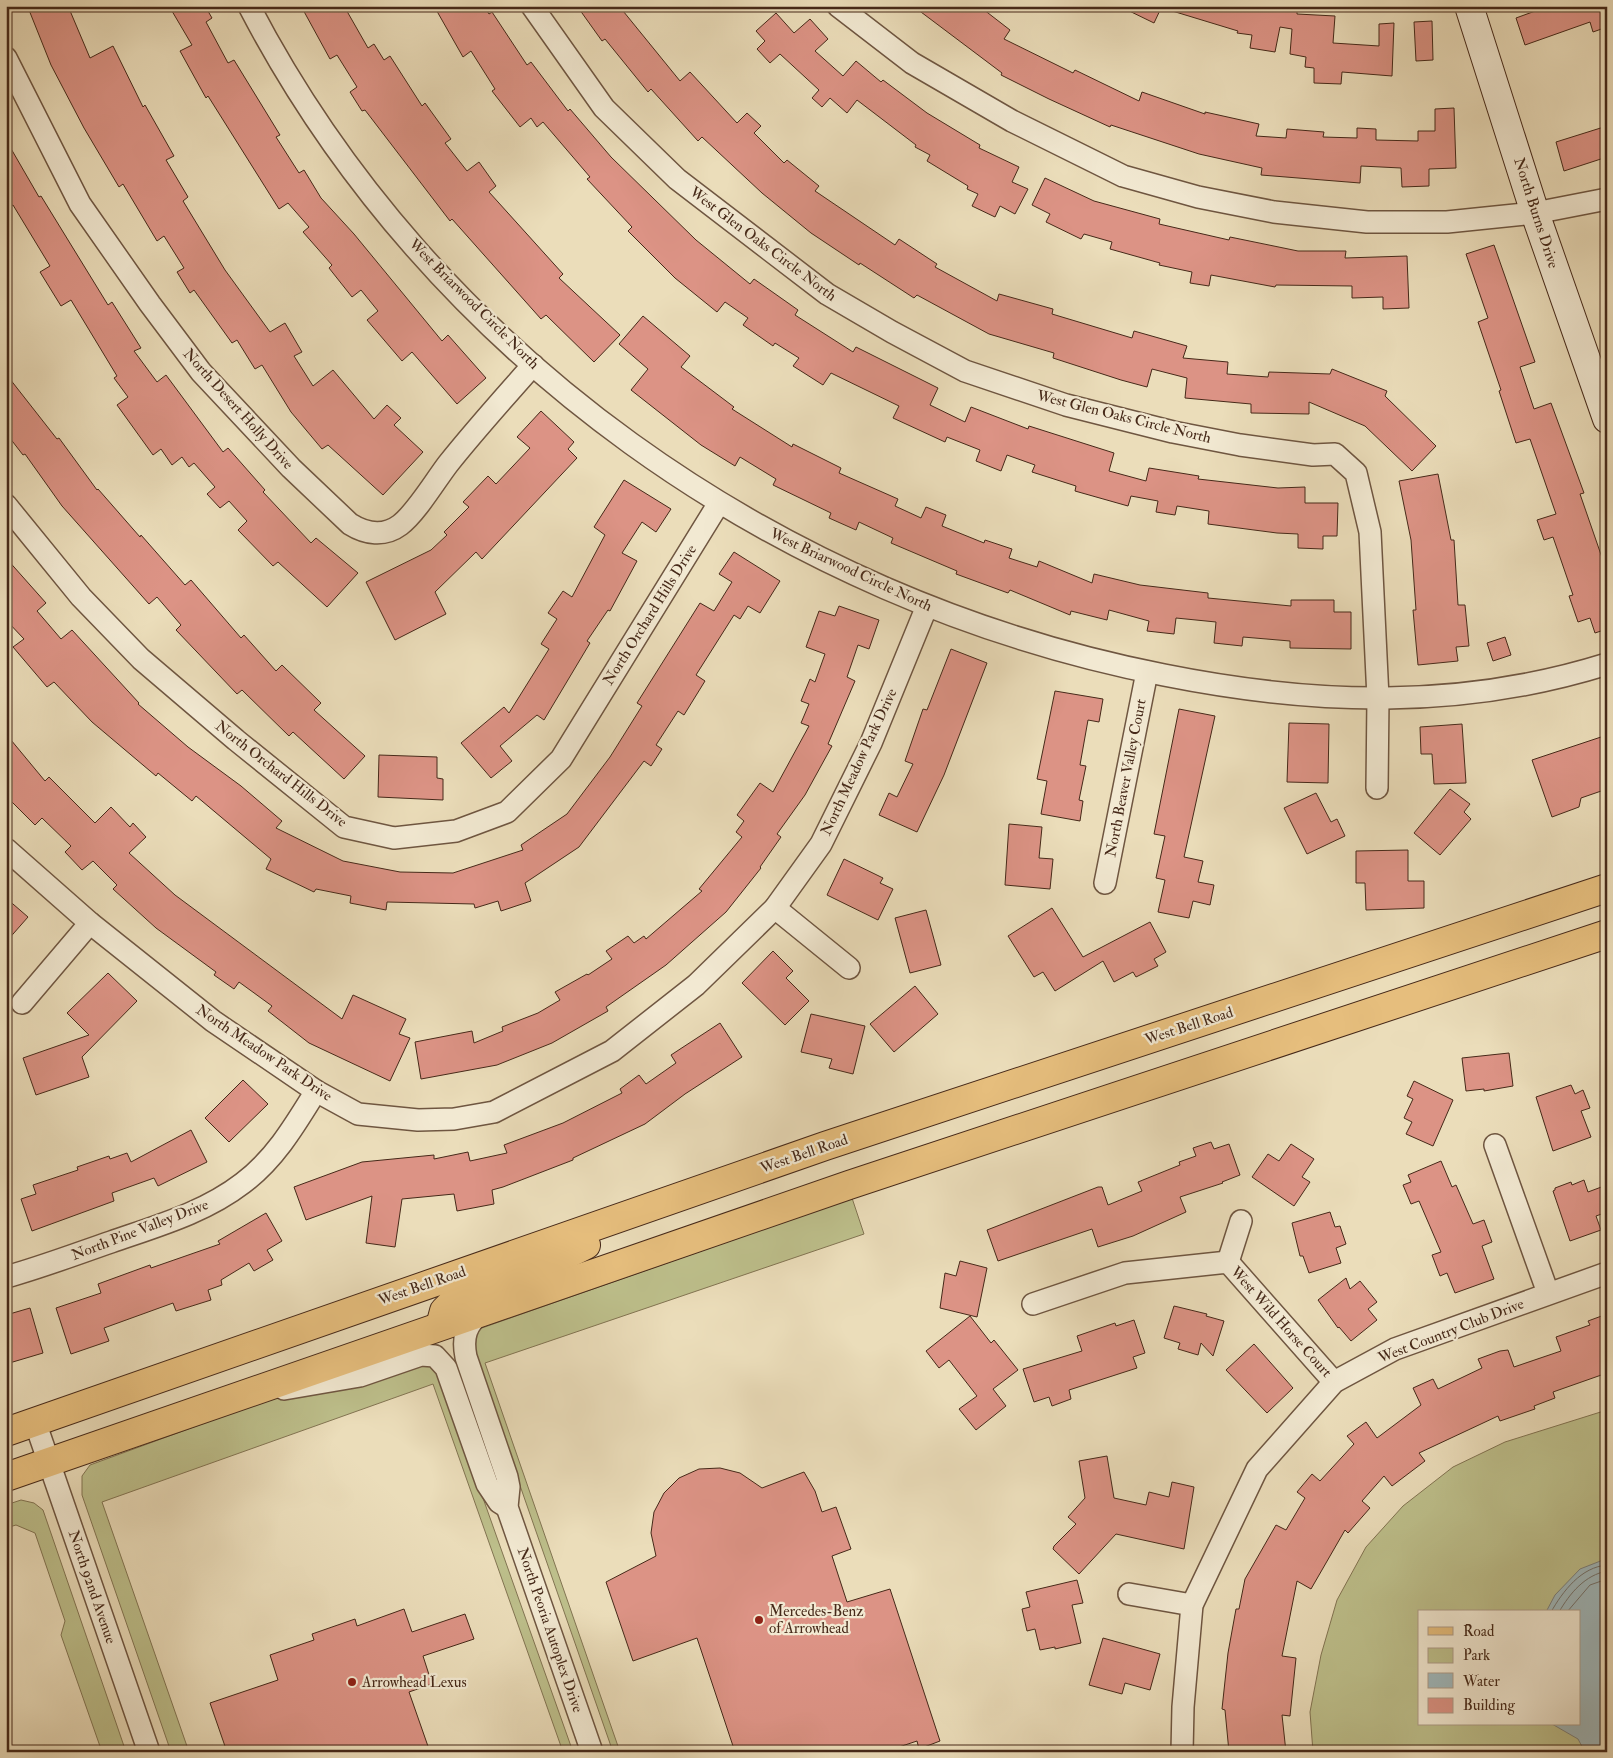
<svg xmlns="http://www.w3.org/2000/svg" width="1613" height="1758" font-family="'IM FELL Double Pica',serif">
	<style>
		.green { fill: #bdbf8b; stroke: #827452; fill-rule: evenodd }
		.water { fill: #9fb8bc; stroke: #7b7f7b }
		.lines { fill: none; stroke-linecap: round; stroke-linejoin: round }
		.shore { stroke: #72706a; stroke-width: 1 }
		.building { fill: #dc9385; stroke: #462919 }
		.street-casing { stroke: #6f5641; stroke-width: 24 }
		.secondary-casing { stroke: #462919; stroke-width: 30 }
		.primary-casing { stroke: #462919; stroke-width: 30 }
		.street { stroke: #f2e9d2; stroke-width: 21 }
		.secondary { stroke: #f2e9d2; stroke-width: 28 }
		.primary { stroke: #e6be7d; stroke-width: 28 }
		.poi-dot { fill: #8f2418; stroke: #f2e9d2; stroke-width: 2 }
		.labels { text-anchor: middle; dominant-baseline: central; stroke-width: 4.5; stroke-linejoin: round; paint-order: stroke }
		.street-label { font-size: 15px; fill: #462919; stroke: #f2e9d2 }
		.poi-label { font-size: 15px; fill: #462919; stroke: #f2e9d2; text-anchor: start }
	</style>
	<rect width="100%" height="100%" fill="#ebddba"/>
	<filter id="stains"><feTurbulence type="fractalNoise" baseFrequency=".004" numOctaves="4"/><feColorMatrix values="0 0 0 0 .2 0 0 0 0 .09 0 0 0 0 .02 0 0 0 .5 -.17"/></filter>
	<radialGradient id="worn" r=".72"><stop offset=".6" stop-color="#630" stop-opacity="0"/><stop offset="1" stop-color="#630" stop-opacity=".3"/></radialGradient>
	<g class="green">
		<polygon points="852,1198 864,1234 485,1363 620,1752 613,1752 472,1348 473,1336 479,1329"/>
		<polygon points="422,1361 434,1366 439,1374 573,1752 563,1752 433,1384 102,1502 189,1752 171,1752 82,1495 82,1476 90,1465 270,1399 354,1385"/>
		<path d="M1607,1410V1752H1313L1310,1712L1321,1655L1337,1600L1366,1547L1403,1506L1453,1467L1505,1442ZM1419,1612H1579V1724H1419Z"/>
		<polygon points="21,1500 34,1503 43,1510 126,1752 102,1752 61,1635 65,1621 35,1533 16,1525 6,1528 6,1505"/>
	</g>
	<polygon class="water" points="1603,1560 1607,1560 1607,1752 1585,1752 1578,1739 1552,1724 1579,1724 1579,1612 1546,1612 1555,1595 1580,1569"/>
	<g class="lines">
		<g class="shore">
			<path d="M1551,1612C1563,1591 1581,1567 1607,1565"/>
			<path d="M1559,1612C1570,1593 1585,1575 1607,1571"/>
			<polyline points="1567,1612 1590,1585 1607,1579"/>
		</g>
	</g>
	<g class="building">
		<polygon points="37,6 68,6 90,58 113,46 143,107 145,105 174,156 166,160 188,197 183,201 225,270 270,332 285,323 302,352 294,356 313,386 333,370 374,419 387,405 401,418 394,425 423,452 383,495 328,445 322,449 291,412 262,365 255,369 237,340 232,343 194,290 190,293 177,272 184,268 164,236 157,241 123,184 119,187 84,128 51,65 29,10"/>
		<polygon points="169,6 205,6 212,18 206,22 228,63 234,60 280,135 276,137 299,173 304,170 321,198 354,234 442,341 448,335 486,378 457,404 412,352 402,361 367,320 378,311 361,290 352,297 329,268 332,265 303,232 309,227 288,203 279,209 208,96 206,98 180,51 192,45"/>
		<polygon points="301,6 344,6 368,48 374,44 384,60 390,56 422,106 425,103 451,139 445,143 467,171 479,162 496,186 489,192 563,274 559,278 620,335 594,362 546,315 541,319 452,219 450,221 365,110 362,111 350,92 357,87 337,55 330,59"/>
		<polygon points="434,6 484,6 489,14 492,12 527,65 531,62 568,111 570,109 611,157 696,240 750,284 754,279 798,310 795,315 853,352 856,347 938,388 930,405 965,422 971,407 1028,429 1029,426 1114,453 1109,471 1146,481 1149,468 1199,476 1198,479 1278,488 1305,487 1305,503 1338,503 1337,536 1323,536 1323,549 1298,548 1298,534 1277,533 1208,524 1209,511 1177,506 1175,515 1156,512 1158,501 1131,496 1128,506 1075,491 1076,486 1032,472 1035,465 1007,455 1001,471 976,461 980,450 947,437 945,442 893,418 899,406 831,373 823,385 793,366 799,358 775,343 773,346 743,325 748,318 725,302 717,312 675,278 628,231 632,227 587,179 590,177 543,122 537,127 531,118 520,127 492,91 495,89 471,51 463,57"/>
		<polygon points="577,6 619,6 680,81 690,72 737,123 747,113 761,126 754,133 784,163 787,160 819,186 815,191 895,245 899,239 937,264 935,267 997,301 999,294 1053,309 1052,314 1132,338 1134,331 1187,346 1183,358 1228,362 1227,374 1268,377 1269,372 1330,374 1332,369 1387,391 1385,396 1436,446 1412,471 1365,426 1309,402 1309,414 1251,413 1251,404 1185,398 1187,378 1152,369 1147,387 1121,380 1053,358 1054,353 989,334 917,295 914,298 860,263 859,265 811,233 762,193 702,137 698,141 651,89 648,92 605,39 602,41"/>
		<polygon points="913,6 979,6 1010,30 1004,39 1073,73 1075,70 1139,101 1142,92 1205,114 1205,112 1259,124 1256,136 1286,138 1287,129 1324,132 1323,137 1357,138 1357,128 1376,129 1376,140 1418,141 1418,131 1435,131 1435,109 1454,108 1456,168 1429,169 1429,186 1402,187 1401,168 1361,166 1360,183 1261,175 1262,168 1199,154 1111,125 1110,127 1049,99 1001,75 1002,73"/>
		<polygon points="1119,6 1162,6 1154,23"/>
		<polygon points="1169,6 1281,6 1297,9 1297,14 1335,16 1333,43 1379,46 1379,24 1394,23 1392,76 1342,72 1341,84 1314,83 1314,68 1305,67 1306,57 1290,54 1292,29 1280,27 1275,52 1250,48 1252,35 1237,33 1238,31 1169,10"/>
		<polygon points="1549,6 1607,6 1607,27 1593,32 1590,22 1525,45 1516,18"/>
		<polygon points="776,13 794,33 810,19 828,39 815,51 843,76 856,61 881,82 883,80 927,113 980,145 979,148 1019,167 1012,182 1028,189 1015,214 1000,206 995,217 972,206 978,194 967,189 968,186 927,161 930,155 915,147 916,145 857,100 847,113 830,98 822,107 812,98 819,90 780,54 770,63 757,49 765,41 756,31"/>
		<polygon points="1432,21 1433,60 1416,61 1414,22"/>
		<polygon points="1607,126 1607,157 1564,171 1556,142"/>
		<polygon points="6,140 39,197 41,196 108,305 112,302 141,348 134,351 157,382 166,375 223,452 228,448 265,490 263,492 311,543 316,538 358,573 327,607 278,562 273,566 238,530 247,521 229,501 220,508 207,494 215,487 194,463 189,467 182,457 172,465 161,449 153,455 117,405 128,397 114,378 117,376 71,300 61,306 40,272 50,266 13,205 6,208"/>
		<polygon points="1045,178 1094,201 1160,219 1159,224 1229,240 1230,237 1298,251 1346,251 1345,258 1407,256 1409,308 1383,309 1383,297 1352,298 1352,286 1276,285 1275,287 1211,275 1209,286 1190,283 1192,272 1159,265 1160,263 1110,249 1112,242 1084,234 1081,239 1046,222 1050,214 1032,205"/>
		<polygon points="1494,245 1535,362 1520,367 1534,409 1551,403 1584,493 1580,494 1607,572 1607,629 1595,633 1590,618 1578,622 1569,596 1573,595 1553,537 1544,540 1537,520 1556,514 1530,439 1516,443 1499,391 1501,390 1478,322 1488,318 1466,254"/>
		<polygon points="643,316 690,356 681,367 734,407 732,409 792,447 793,444 841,468 839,473 898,499 895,506 921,518 926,507 946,515 942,526 984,543 985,540 1012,549 1009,558 1037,567 1039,561 1092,583 1094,574 1140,585 1208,593 1208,598 1291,606 1291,600 1334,600 1334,612 1351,612 1351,649 1290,648 1290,641 1243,637 1242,646 1214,643 1216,622 1176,618 1174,634 1147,631 1149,621 1109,610 1107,620 1071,611 1070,615 1010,590 1008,593 956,574 957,571 891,543 893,538 859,522 856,530 829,518 831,513 773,485 776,479 740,457 735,466 701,445 631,390 648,369 619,344"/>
		<polygon points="6,374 57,439 59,438 97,490 98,489 140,537 141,535 185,585 191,580 241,638 244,635 276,671 282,665 321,703 314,710 365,756 344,779 293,732 289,736 242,690 237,694 176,630 181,625 157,597 149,604 62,506 25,454 23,455 6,433"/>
		<polygon points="541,411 574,442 568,449 577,458 482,559 476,552 435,592 446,614 395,640 366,582 431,550 447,535 444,532 469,507 463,502 488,476 496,484 530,448 517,437"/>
		<polygon points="1438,474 1451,540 1454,540 1458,605 1465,605 1469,646 1456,647 1458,661 1418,665 1413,610 1416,610 1411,540 1399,481"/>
		<polygon points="624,480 671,509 656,532 642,522 622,553 637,561 610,611 608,610 587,641 590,643 544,720 537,715 500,746 512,761 491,778 461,743 504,707 509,713 549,649 541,644 557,619 548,613 563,591 572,597 605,535 594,527"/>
		<polygon points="734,552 780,581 760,613 748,606 740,619 734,615 696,675 705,681 684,715 678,711 656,745 662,749 651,766 644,761 579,847 525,883 531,901 501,911 498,901 475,908 474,904 387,902 386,910 350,903 351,896 316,889 314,892 266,869 271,859 196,796 192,801 158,773 156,776 92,722 54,682 47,687 13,647 24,639 6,620 6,558 46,603 37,611 61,639 72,630 139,703 138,704 188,747 241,786 282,821 276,828 343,861 400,872 453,873 523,850 521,845 567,814 610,757 642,706 637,703 700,603 714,611 732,582 719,574"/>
		<polygon points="839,606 879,620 869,649 858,645 847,677 855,681 828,744 832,746 805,795 777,834 781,837 760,867 761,868 726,912 666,965 606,1007 608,1011 552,1043 497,1065 421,1079 415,1042 472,1031 474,1043 503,1031 502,1027 538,1013 560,1000 555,992 587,974 588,975 612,959 606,951 628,936 634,943 644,936 646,939 702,891 699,889 742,837 736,832 744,821 737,815 760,783 773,792 809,726 801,723 809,704 801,701 810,679 815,682 825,654 806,647 819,611 835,616"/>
		<polygon points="1505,637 1511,655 1493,661 1487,643"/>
		<polygon points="951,649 987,663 944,775 917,832 879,815 889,793 897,797 913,764 905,761 923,709 927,710"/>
		<polygon points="1055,691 1103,699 1099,722 1088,720 1080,765 1086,766 1079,800 1083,801 1080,821 1041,814 1047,781 1037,779"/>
		<polygon points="1179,709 1215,716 1184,857 1203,861 1198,882 1214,885 1210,905 1193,901 1189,918 1158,912 1165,880 1156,878 1165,836 1154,834"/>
		<polygon points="1289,723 1329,724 1328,783 1287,782"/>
		<polygon points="1462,724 1466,783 1434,784 1432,754 1421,754 1420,727"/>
		<polygon points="6,734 45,781 49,777 95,823 111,807 130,827 133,823 146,837 129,853 175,895 342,1019 353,995 406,1019 399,1034 410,1038 390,1081 309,1043 268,1011 272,1006 239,982 234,989 214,975 216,972 156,928 113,889 117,885 93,861 82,870 65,852 71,846 42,818 35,825 6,796"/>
		<polygon points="1607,735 1607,789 1581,798 1579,807 1552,817 1532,760"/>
		<polygon points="379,755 437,757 437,778 443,779 443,800 378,797"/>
		<polygon points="1450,789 1470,804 1464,812 1471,819 1440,855 1414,833"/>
		<polygon points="1316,793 1331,822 1337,819 1345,836 1307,854 1284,808"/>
		<polygon points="1009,824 1042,827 1039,858 1053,859 1050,889 1005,885"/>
		<polygon points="1408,850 1408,881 1424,881 1424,908 1366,910 1365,883 1356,883 1356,851"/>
		<polygon points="844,859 883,878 880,883 893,889 878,920 827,895"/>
		<polygon points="6,898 28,917 6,942"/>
		<polygon points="1052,908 1083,957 1150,922 1166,952 1154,959 1158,966 1136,977 1133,972 1114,982 1103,961 1055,991 1043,972 1034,977 1008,936"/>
		<polygon points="926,910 941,965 910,973 895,918"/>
		<polygon points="773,951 793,971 786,978 809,1001 785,1025 742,983"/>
		<polygon points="108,973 137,1001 82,1057 89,1077 36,1095 23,1058 89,1035 67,1013"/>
		<polygon points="915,986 938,1014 894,1052 870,1024"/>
		<polygon points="811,1014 865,1026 853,1074 829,1068 832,1059 801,1052"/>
		<polygon points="720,1023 742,1057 685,1094 645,1124 573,1158 573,1160 503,1187 492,1190 494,1204 457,1211 454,1194 402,1199 395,1247 366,1243 372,1196 306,1220 294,1187 362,1162 434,1155 434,1159 468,1152 470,1161 507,1153 504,1145 563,1123 622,1093 620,1089 639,1075 646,1084 676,1063 671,1055"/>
		<polygon points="1509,1053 1513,1086 1484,1091 1484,1089 1466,1091 1462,1058"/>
		<polygon points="243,1080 268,1104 229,1142 205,1118"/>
		<polygon points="1414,1081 1453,1100 1433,1146 1406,1134 1412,1122 1404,1118 1413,1099 1407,1096"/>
		<polygon points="1571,1085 1575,1094 1583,1090 1590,1108 1581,1111 1591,1137 1553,1151 1536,1097"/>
		<polygon points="191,1130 207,1162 158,1186 154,1178 112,1193 114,1201 32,1231 21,1199 36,1194 33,1185 78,1170 77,1167 109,1156 110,1159 127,1153 131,1162"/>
		<polygon points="1211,1142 1214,1149 1229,1144 1240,1175 1222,1182 1223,1183 1180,1197 1186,1212 1133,1236 1098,1247 1092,1229 998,1261 987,1230 1098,1187 1102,1187 1108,1205 1142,1191 1138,1182 1180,1165 1179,1162 1196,1156 1193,1148"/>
		<polygon points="1291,1144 1314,1159 1302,1177 1310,1182 1294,1206 1252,1177 1268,1154 1279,1161"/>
		<polygon points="1441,1161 1452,1187 1456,1185 1473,1224 1484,1220 1492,1242 1482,1246 1494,1279 1455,1293 1447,1273 1440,1276 1432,1255 1441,1252 1419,1201 1411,1204 1403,1185 1411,1182 1408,1175"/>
		<polygon points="1584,1180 1588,1192 1604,1186 1607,1195 1607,1212 1596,1216 1601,1230 1570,1241 1553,1191 1555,1190 1555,1188 1571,1182 1572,1185"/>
		<polygon points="1330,1212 1335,1227 1340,1226 1346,1244 1336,1248 1341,1263 1309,1273 1303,1256 1300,1256 1292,1223"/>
		<polygon points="266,1213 282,1241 267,1250 273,1260 254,1271 249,1263 221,1280 222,1285 208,1290 211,1300 176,1311 173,1303 104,1328 109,1341 71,1354 56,1308 101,1293 98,1284 150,1265 151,1268 220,1244 218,1241"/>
		<polygon points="960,1261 987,1268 977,1317 940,1308 945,1273 956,1276"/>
		<polygon points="1346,1278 1350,1289 1360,1281 1377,1302 1368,1309 1377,1320 1351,1341 1339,1327 1338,1328 1318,1300"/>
		<polygon points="1174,1306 1207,1314 1206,1316 1224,1321 1213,1356 1201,1343 1198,1355 1178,1349 1180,1343 1164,1338"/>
		<polygon points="30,1308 43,1353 6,1364 6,1315"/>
		<polygon points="1607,1314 1607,1373 1553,1392 1555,1398 1534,1406 1535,1409 1500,1421 1498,1416 1419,1453 1425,1461 1392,1486 1384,1476 1362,1501 1370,1508 1348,1533 1345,1530 1311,1589 1297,1581 1282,1656 1296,1658 1290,1716 1282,1715 1286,1752 1229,1752 1225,1710 1222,1709 1228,1653 1236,1609 1239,1609 1245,1579 1276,1525 1286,1530 1305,1498 1297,1492 1312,1474 1320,1481 1354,1444 1347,1436 1366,1422 1377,1438 1421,1405 1413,1388 1433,1379 1438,1389 1482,1368 1478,1359 1500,1351 1508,1350 1514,1367 1561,1351 1556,1337 1590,1325 1588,1321"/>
		<polygon points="970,1316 991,1343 994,1340 1018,1370 993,1389 1006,1406 976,1430 959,1409 977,1396 949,1360 939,1368 926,1351"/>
		<polygon points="1134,1320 1145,1353 1133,1357 1137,1368 1069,1390 1071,1399 1052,1406 1049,1397 1034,1402 1023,1369 1082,1351 1077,1336 1115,1323 1116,1326"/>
		<polygon points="1254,1344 1293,1388 1267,1413 1226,1370"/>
		<polygon points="1107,1456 1114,1498 1146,1505 1149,1492 1169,1497 1172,1482 1194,1487 1184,1549 1116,1534 1079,1574 1053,1549 1054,1546 1076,1524 1068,1517 1085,1498 1079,1461"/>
		<polygon points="720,1468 740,1473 762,1488 804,1472 815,1491 822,1512 836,1507 851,1549 832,1556 847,1602 890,1589 940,1741 919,1749 917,1741 884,1752 735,1752 697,1638 633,1661 606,1582 656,1556 651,1533 654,1512 664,1493 679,1478 699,1469"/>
		<polygon points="1077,1580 1083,1603 1072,1605 1081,1643 1055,1649 1055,1647 1040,1650 1035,1629 1027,1631 1022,1609 1030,1607 1026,1592"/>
		<polygon points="404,1609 412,1632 465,1614 474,1639 423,1656 432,1684 409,1692 430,1752 227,1752 210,1703 278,1680 270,1655 314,1640 312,1634 355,1619 357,1626"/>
		<polygon points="1103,1638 1160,1654 1150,1690 1125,1683 1122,1694 1089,1685"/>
	</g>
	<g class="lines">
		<g class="street-casing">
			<g id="street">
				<path d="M249,6C431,356 781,600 1164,675C1314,705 1460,710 1607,664"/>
				<polyline points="532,6 604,108 677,179 827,294 892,332 965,371 1066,405 1173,432 1240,445 1313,455 1335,454 1356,473 1370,532 1378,698 1377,788"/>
				<polyline points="838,6 912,63 1012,121 1123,176 1198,197 1274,212 1367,222 1447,222 1535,213 1607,199"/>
				<path d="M6,58L80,204L150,304L201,372L291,468L350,524C366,534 384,537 400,525C416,513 435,481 448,464C475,430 504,398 533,365"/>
				<polyline points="6,505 81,597 141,659 236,740 344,827 394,838 456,831 507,812 561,759 719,503"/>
				<polyline points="6,849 90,923 213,1021 316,1091 358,1114 418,1120 454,1119 494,1112 612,1051 696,985 775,908 821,844 871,743 927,606"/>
				<polyline points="1105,883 1147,672"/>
				<polyline points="775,908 849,968"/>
				<polyline points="22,1003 90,923"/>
				<polyline points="1495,1145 1548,1293"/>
				<polyline points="1228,1262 1241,1221"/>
				<path d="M6,1277C42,1267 76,1254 111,1242C157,1226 204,1213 243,1183C275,1159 295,1125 316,1091"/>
				<polyline points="1033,1304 1125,1273 1228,1262 1334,1382"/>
				<path d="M482,1312C466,1324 462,1337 466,1357L507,1477L509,1487L507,1507L592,1752"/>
				<polyline points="284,1389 360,1376 421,1355 435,1356 446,1368 487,1484 499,1502 507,1507"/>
				<polyline points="35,1422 149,1752"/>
				<polyline points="1129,1594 1192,1605"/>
				<polyline points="1182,1752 1183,1707 1192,1605 1257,1469 1334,1382 1395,1349 1607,1273"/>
			</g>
		</g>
		<g class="secondary-casing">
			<polyline id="secondary" points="1469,6 1535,213 1607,419"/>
		</g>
		<g class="primary-casing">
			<g id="primary">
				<polyline points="440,1326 444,1311 457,1298 546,1265 586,1245"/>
				<polyline points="6,1432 825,1146 1607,888"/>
				<polyline points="6,1477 849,1185 1607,934"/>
			</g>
		</g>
		<use href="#street" class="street"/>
		<use href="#secondary" class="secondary"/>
		<use href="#primary" class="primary"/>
	</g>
	<g class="poi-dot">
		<circle cx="759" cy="1620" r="5"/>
		<circle cx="352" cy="1682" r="5"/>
	</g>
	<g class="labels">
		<g class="street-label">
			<text transform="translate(1536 213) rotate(72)">North Burns Drive</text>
			<text transform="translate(763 244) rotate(37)">West Glen Oaks Circle North</text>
			<text transform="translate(474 304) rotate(45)">West Briarwood Circle North</text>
			<text transform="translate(238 409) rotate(48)">North Desert Holly Drive</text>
			<text transform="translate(1124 417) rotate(14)">West Glen Oaks Circle North</text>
			<text transform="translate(851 570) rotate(25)">West Briarwood Circle North</text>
			<text transform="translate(650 615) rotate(-58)">North Orchard Hills Drive</text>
			<text transform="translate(859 762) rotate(-65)">North Meadow Park Drive</text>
			<text transform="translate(281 774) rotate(38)">North Orchard Hills Drive</text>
			<text transform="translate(1126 778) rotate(-79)">North Beaver Valley Court</text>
			<text transform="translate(1189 1026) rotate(-18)">West Bell Road</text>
			<text transform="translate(264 1053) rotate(34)">North Meadow Park Drive</text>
			<text transform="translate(804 1154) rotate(-19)">West Bell Road</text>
			<text transform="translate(140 1230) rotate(-21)">North Pine Valley Drive</text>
			<text transform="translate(422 1286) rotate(-19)">West Bell Road</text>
			<text transform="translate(1281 1322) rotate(48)">West Wild Horse Court</text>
			<text transform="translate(1451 1331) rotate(-21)">West Country Club Drive</text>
			<text transform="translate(92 1587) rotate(71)">North 92nd Avenue</text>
			<text transform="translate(550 1630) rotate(71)">North Peoria Autoplex Drive</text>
		</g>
		<g class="poi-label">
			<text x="769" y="1611">Mercedes-Benz<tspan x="769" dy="17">of Arrowhead</tspan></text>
			<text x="362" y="1682">Arrowhead Lexus</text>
		</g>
	</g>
	<rect width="1613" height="1758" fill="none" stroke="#ebddba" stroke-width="25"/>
	<rect x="8" y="8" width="1598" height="1743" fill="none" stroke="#462919" stroke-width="2.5"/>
	<rect x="12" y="12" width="1588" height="1733" fill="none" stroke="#462919"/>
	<rect x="1418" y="1610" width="162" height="115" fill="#f2e9d2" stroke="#ad9c88"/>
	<rect x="1428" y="1627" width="25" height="8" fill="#e6be7d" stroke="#ad9c88"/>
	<text x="1463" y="1636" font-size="15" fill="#462919">Road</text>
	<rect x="1428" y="1648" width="25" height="15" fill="#bdbf8b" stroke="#ad9c88"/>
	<text x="1463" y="1660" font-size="15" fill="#462919">Park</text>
	<rect x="1428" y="1673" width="25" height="15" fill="#9fb8bc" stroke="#ad9c88"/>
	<text x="1463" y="1686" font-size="15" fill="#462919">Water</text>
	<rect x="1428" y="1698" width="25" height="15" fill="#dc9385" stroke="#ad9c88"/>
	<text x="1463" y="1710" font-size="15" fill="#462919">Building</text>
	<rect width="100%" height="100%" filter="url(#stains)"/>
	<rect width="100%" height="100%" fill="url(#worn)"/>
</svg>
